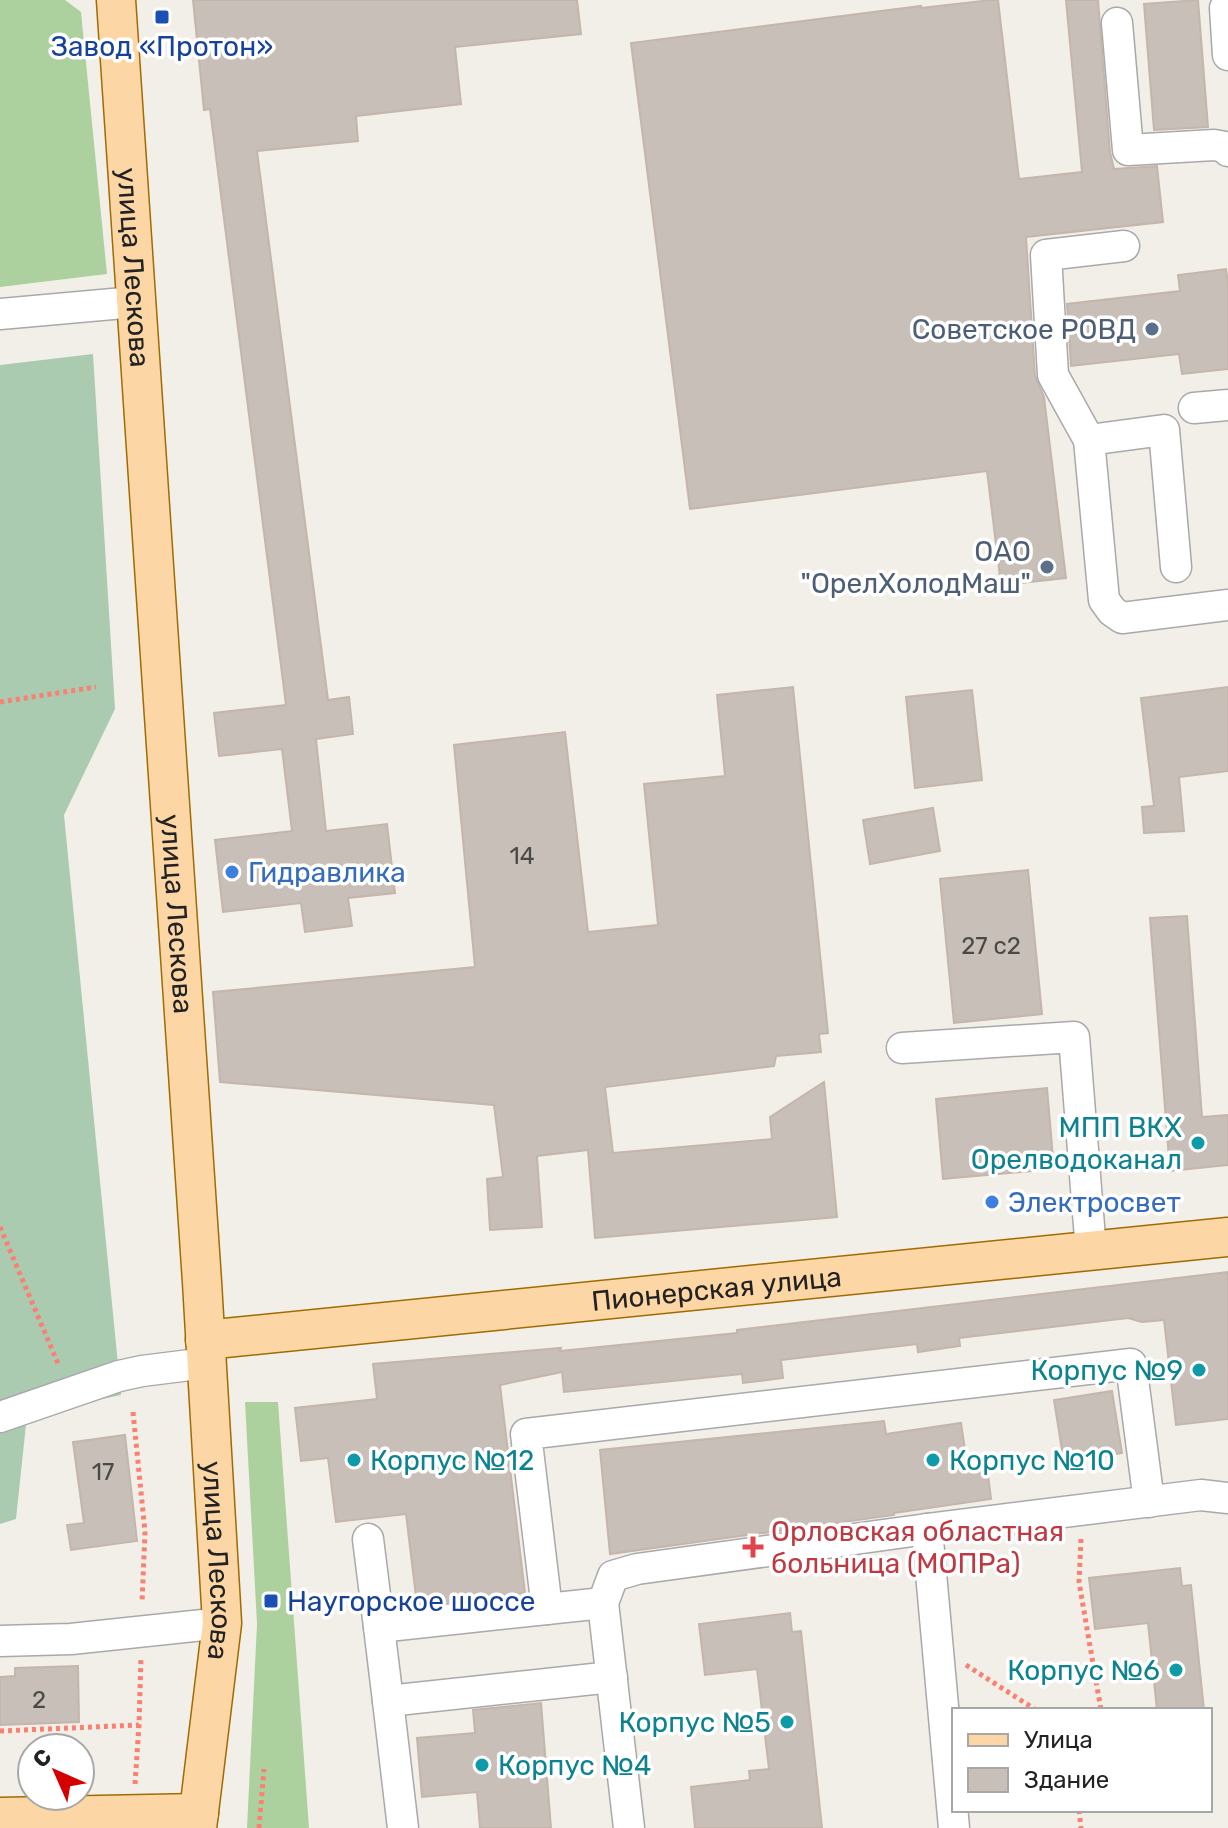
<svg xmlns="http://www.w3.org/2000/svg" width="1228" height="1828" font-family="Rubik,sans-serif">
	<style>
		.forest { fill: #add19e }
		.cemetery { fill: #aacbaf }
		.building { fill: #c7bfb8; stroke: #c4b6ab; stroke-width: 2 }
		.lines { fill: none; stroke-linecap: round; stroke-linejoin: round }
		.minor-casing { stroke: #a9a9a9; stroke-width: 33 }
		.major-casing { stroke: #a06b00; stroke-width: 41 }
		.path { stroke: #fa8072; stroke-width: 5; stroke-dasharray: 4 4; stroke-linecap: butt }
		.minor { stroke: #fff; stroke-width: 30 }
		.major { stroke: #fcd6a4; stroke-width: 38 }
		.transit-dot { fill: #1a4fb4; stroke: #fff; stroke-width: 3 }
		.service-dot { fill: #5c6f8a; stroke: #fff; stroke-width: 3 }
		.shop-dot { fill: #3f7fe0; stroke: #fff; stroke-width: 3 }
		.culture-dot { fill: #0f9aa8; stroke: #fff; stroke-width: 3 }
		.health-dot { fill: #e0444e; stroke: #fff; stroke-width: 3 }
		.labels { text-anchor: middle; dominant-baseline: central; stroke-width: 7; stroke-linejoin: round; paint-order: stroke }
		.number-label { font-size: 24px; fill: #4b4948 }
		.transit-label { font-size: 28px; fill: #164399; stroke: #fff }
		.street-label { font-size: 28px; fill: #222; stroke: #fff }
		.service-label { font-size: 28px; fill: #4e5e75; stroke: #fff; text-anchor: end }
		.shop-label { font-size: 28px; fill: #366cbe; stroke: #fff; text-anchor: start }
		.culture-label { font-size: 28px; fill: #0d838f; stroke: #fff; text-anchor: end }
		.health-label { font-size: 28px; fill: #be3a42; stroke: #fff; text-anchor: start }
	</style>
	<rect width="100%" height="100%" fill="#f2efe9"/>
	<g class="forest">
		<polygon points="0,0 65,0 81,12 107,274 0,287"/>
		<polygon points="245,1402 278,1402 309,1828 247,1828 257,1624"/>
	</g>
	<polygon class="cemetery" points="93,354 115,709 64,815 121,1395 27,1415 16,1519 0,1524 0,365"/>
	<g class="building">
		<polygon points="193,0 577,0 581,34 455,47 461,104 356,116 358,141 257,151 328,700 349,697 353,734 316,739 326,831 387,824 395,893 348,898 352,926 305,932 301,903 223,912 215,840 292,831 282,749 219,756 214,713 286,705 210,109 204,110"/>
		<polygon points="991,0 998,0 1019,179 1082,172 1066,0 1098,0 1110,152 1114,169 1157,166 1163,222 1026,237 1035,376 1044,397 1066,578 1001,585 987,471 690,509 631,43 921,6 921,8"/>
		<polygon points="1198,0 1208,127 1154,130 1144,4"/>
		<polygon points="1226,269 1228,284 1228,369 1182,374 1179,354 1071,366 1067,304 1180,291 1178,275"/>
		<polygon points="793,687 828,1033 819,1034 821,1052 776,1056 774,1066 605,1087 613,1153 772,1139 770,1117 824,1082 837,1217 595,1238 588,1150 537,1156 542,1227 490,1230 487,1179 503,1177 494,1105 220,1082 213,992 475,967 454,745 565,732 588,932 658,925 644,784 725,776 717,695"/>
		<polygon points="1228,687 1228,771 1179,777 1184,831 1144,833 1142,807 1154,806 1141,698"/>
		<polygon points="972,690 982,780 915,788 906,697"/>
		<polygon points="933,808 940,851 870,864 863,820"/>
		<polygon points="1028,870 1042,1014 954,1023 940,879"/>
		<polygon points="1187,916 1202,1117 1228,1115 1228,1165 1170,1171 1150,918"/>
		<polygon points="1047,1088 1054,1169 943,1179 936,1099"/>
		<polygon points="1228,1272 1228,1419 1176,1425 1164,1320 1142,1322 1128,1318 959,1338 960,1346 918,1352 917,1344 781,1360 783,1378 743,1383 742,1374 564,1392 562,1372 500,1385 525,1593 417,1605 406,1514 336,1522 328,1458 301,1461 295,1408 377,1399 373,1364 561,1348 560,1351 737,1333 737,1330"/>
		<polygon points="1112,1391 1122,1453 1064,1463 1054,1400"/>
		<polygon points="884,1421 886,1434 961,1423 968,1470 987,1467 991,1499 894,1513 894,1515 610,1554 600,1450"/>
		<polygon points="125,1435 137,1541 71,1550 67,1525 84,1523 73,1442"/>
		<polygon points="1180,1568 1182,1586 1191,1585 1204,1710 1157,1710 1148,1623 1095,1629 1089,1578"/>
		<polygon points="790,1613 792,1632 801,1631 822,1828 695,1828 691,1787 750,1780 749,1771 769,1769 757,1669 705,1675 699,1624"/>
		<polygon points="78,1666 79,1722 0,1725 0,1677 15,1676 15,1668"/>
		<polygon points="541,1703 551,1828 480,1828 477,1792 422,1797 417,1738 475,1733 473,1710"/>
	</g>
	<g class="lines">
		<g class="minor-casing">
			<g id="minor">
				<polyline points="1225,8 1228,55"/>
				<polyline points="1117,23 1128,150 1214,145 1225,147 1228,151"/>
				<polyline points="1124,246 1046,255 1053,375 1089,440 1104,600 1112,611 1122,618 1228,605"/>
				<polyline points="0,314 135,302"/>
				<polyline points="1194,408 1228,405"/>
				<polyline points="1089,440 1164,430 1176,567"/>
				<polyline points="902,1048 1074,1037 1091,1251"/>
				<polyline points="0,1417 119,1376 142,1371 206,1363"/>
				<polyline points="927,1529 954,1828"/>
				<polyline points="368,1539 379,1627 603,1603"/>
				<polyline points="547,1609 526,1434 1131,1364 1149,1502"/>
				<polyline points="379,1627 388,1701 612,1677"/>
				<polyline points="0,1641 71,1639 222,1623"/>
				<polyline points="388,1701 403,1828"/>
				<polyline points="629,1828 603,1603 613,1576 637,1569 927,1529 1201,1495 1228,1498"/>
			</g>
		</g>
		<g class="major-casing">
			<g id="major">
				<path id="s1" d="M116,0L202,1282L222,1623L197,1828"/>
				<path id="s2" d="M205,1340L1228,1237"/>
				<polyline points="0,1817 199,1813"/>
			</g>
		</g>
		<g class="path">
			<polyline points="0,702 96,687"/>
			<polyline points="0,1227 59,1366"/>
			<polyline points="133,1412 145,1532 142,1603"/>
			<polyline points="1081,1539 1079,1582 1101,1710"/>
			<polyline points="966,1665 1036,1710"/>
			<polyline points="0,1731 139,1725 141,1657"/>
			<polyline points="135,1784 139,1725"/>
			<polyline points="1079,1810 1081,1828"/>
			<polyline points="259,1828 264,1769"/>
		</g>
		<use href="#minor" class="minor"/>
		<use href="#major" class="major"/>
	</g>
	<g class="transit-dot">
		<rect x="154" y="9" width="16" height="16" rx="4"/>
		<rect x="263" y="1593" width="16" height="16" rx="4"/>
	</g>
	<g class="service-dot">
		<circle cx="1152" cy="329" r="8"/>
		<circle cx="1047" cy="567" r="8"/>
	</g>
	<g class="shop-dot">
		<circle cx="232" cy="872" r="8"/>
		<circle cx="992" cy="1202" r="8"/>
	</g>
	<g class="culture-dot">
		<circle cx="1198" cy="1143" r="8"/>
		<circle cx="1199" cy="1370" r="8"/>
		<circle cx="354" cy="1460" r="8"/>
		<circle cx="933" cy="1460" r="8"/>
		<circle cx="1176" cy="1670" r="8"/>
		<circle cx="787" cy="1722" r="8"/>
		<circle cx="482" cy="1765" r="8"/>
	</g>
	<path class="health-dot" d="M749 1535h8v8h8v8h-8v8h-8v-8h-8v-8h8z"/>
	<g class="labels">
		<g class="number-label">
			<text x="522" y="856">14</text>
			<text x="991" y="946">27 с2</text>
			<text x="103" y="1472">17</text>
			<text x="39" y="1700">2</text>
		</g>
		<g class="transit-label">
			<text x="162" y="46">Завод «Протон»</text>
			<text x="287" y="1601" text-anchor="start">Наугорское шоссе</text>
		</g>
		<g class="street-label">
			<text stroke="none"><textPath href="#s1" startOffset="268">улица Лескова</textPath></text>
			<text stroke="none"><textPath href="#s1" startOffset="916">улица Лескова</textPath></text>
			<text stroke="none"><textPath href="#s2" startOffset="514">Пионерская улица</textPath></text>
			<text stroke="none"><textPath href="#s1" startOffset="1564">улица Лескова</textPath></text>
		</g>
		<g class="service-label">
			<text x="1136" y="329">Советское РОВД</text>
			<text x="1031" y="551">ОАО<tspan x="1031" dy="32">"ОрелХолодМаш"</tspan></text>
		</g>
		<g class="shop-label">
			<text x="248" y="872">Гидравлика</text>
			<text x="1008" y="1202">Электросвет</text>
		</g>
		<g class="culture-label">
			<text x="1182" y="1127">МПП ВКХ<tspan x="1182" dy="32">Орелводоканал</tspan></text>
			<text x="1183" y="1370">Корпус №9</text>
			<text x="370" y="1460" text-anchor="start">Корпус №12</text>
			<text x="949" y="1460" text-anchor="start">Корпус №10</text>
			<text x="1160" y="1670">Корпус №6</text>
			<text x="771" y="1722">Корпус №5</text>
			<text x="498" y="1765" text-anchor="start">Корпус №4</text>
		</g>
		<g class="health-label">
			<text x="771" y="1531">Орловская областная<tspan x="771" dy="32">больница (МОПРа)</tspan></text>
		</g>
	</g>
	<rect x="952" y="1708" width="260" height="104" fill="#ffffff" stroke="#a7a7a7" stroke-width="2"/>
	<rect x="968" y="1734" width="40" height="12" fill="#fcd6a4" stroke="#a7a7a7" stroke-width="2"/>
	<text x="1024" y="1748" font-size="24" fill="#222222">Улица</text>
	<rect x="968" y="1768" width="40" height="24" fill="#c7bfb8" stroke="#a7a7a7" stroke-width="2"/>
	<text x="1024" y="1788" font-size="24" fill="#222222">Здание</text>
	<g transform="translate(56 1772) rotate(315)"><circle r="38" fill="#ffffff" stroke="#a7a7a7" stroke-width="2"/>
	<path d="M0-6L14 30L0 20L-14 30Z" fill="#d40000"/>
	<text y="-12" font-size="22" font-weight="bold" text-anchor="middle" fill="#222222">С</text>
	</g>
</svg>
